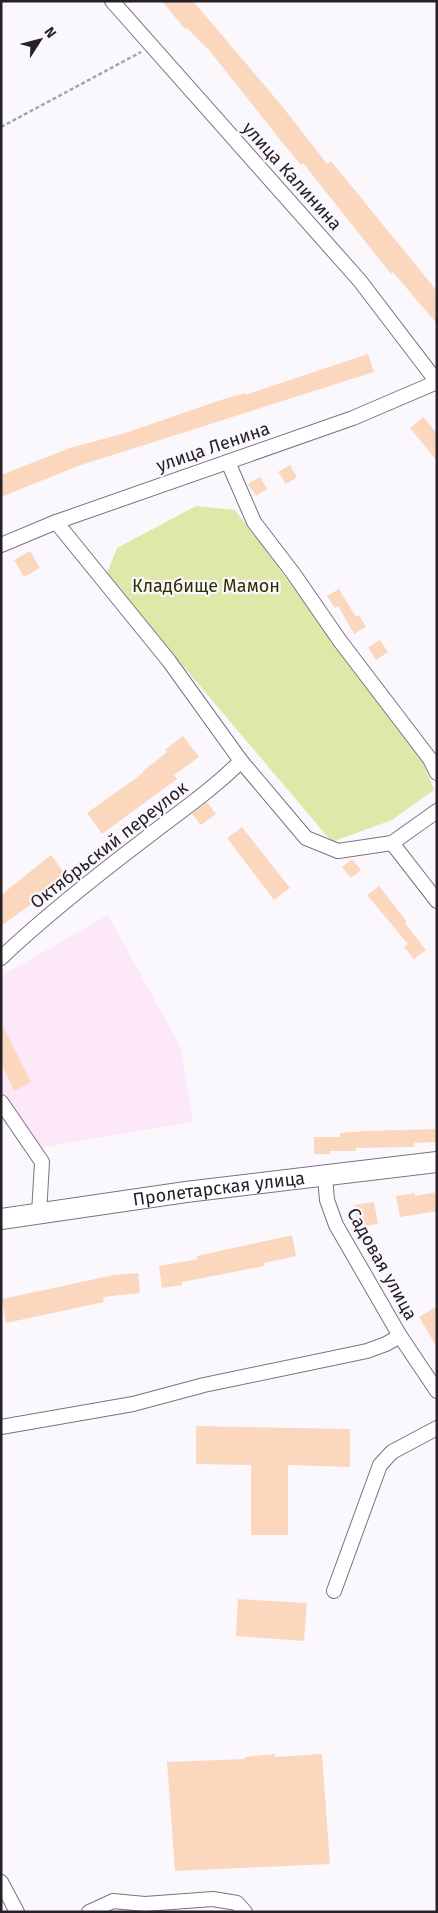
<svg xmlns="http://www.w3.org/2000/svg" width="438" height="1913" font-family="'Fira Sans',sans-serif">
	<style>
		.industrial { fill: #fce8f8 }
		.green { fill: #e0e8a9 }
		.building { fill: #fbd7be }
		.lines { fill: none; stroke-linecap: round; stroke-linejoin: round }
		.street-casing { stroke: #7d7085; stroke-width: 16 }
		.secondary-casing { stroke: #7d7085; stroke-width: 22 }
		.path { stroke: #a8a4ab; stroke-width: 2.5; stroke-dasharray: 4 2.5; stroke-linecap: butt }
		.street { stroke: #fff; stroke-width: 14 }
		.secondary { stroke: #fff; stroke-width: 20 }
		.labels { text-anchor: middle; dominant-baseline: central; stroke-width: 4.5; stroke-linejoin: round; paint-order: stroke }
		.street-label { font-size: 18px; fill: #262129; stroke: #fbf8fd }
		.park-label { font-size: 18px; fill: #2d3100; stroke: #fbf8fd }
	</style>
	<rect width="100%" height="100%" fill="#fbf8fd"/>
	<polygon class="industrial" points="108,915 181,1048 193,1122 22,1151 1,1092 1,976"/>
	<polygon class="green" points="196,506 235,510 422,759 434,790 392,820 332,842 106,575 117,548"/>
	<g class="building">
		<polygon points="162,1 193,1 282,106 327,164 331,161 437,291 437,324 393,272 391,274 303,163 301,165 282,142 209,50 187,28 185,29"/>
		<polygon points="368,354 374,372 78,466 1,497 1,475 70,448 125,433 221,400 245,393 245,395"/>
		<polygon points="423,417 437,433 437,461 410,428"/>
		<polygon points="290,465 297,477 286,484 278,472"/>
		<polygon points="260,477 267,489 256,496 248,484"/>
		<polygon points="30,551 40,568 24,577 14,560"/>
		<polygon points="339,589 356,617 359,615 366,627 354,634 338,606 335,608 327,596"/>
		<polygon points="380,640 388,652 376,660 368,647"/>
		<polygon points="183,736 199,757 174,775 177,779 102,834 87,813 143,773 142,772 167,752 165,750"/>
		<polygon points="207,802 216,814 201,825 192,814"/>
		<polygon points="242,827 290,888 274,900 227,838"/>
		<polygon points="51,855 68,878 1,926 1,895"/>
		<polygon points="352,859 361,870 351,878 342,867"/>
		<polygon points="379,886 407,922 405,923 426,950 414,959 404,947 408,944 367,895"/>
		<polygon points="1,1022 31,1082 14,1091 1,1063"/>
		<polygon points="437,1129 437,1142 414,1143 414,1147 356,1148 356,1151 330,1151 330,1154 314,1154 314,1137 340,1137 340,1133 366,1131"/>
		<polygon points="437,1192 437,1211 400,1217 396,1196 415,1193 415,1196"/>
		<polygon points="374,1202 378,1224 358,1227 354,1205"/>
		<polygon points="292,1235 296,1256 264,1263 264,1266 182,1282 182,1285 162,1288 159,1266 198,1259 197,1256"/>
		<polygon points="138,1273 140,1293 103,1297 104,1302 6,1323 2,1299 114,1275"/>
		<polygon points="437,1306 437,1348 419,1317"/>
		<polygon points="196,1426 350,1429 350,1467 288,1465 288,1535 251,1535 251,1465 196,1464"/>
		<polygon points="238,1599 307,1603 304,1641 236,1636"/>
		<polygon points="275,1754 275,1757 322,1754 330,1864 175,1871 167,1762 245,1759 245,1757"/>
	</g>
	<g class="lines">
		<g class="street-casing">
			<g id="street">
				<polyline points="112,1 360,281 437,382"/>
				<polyline points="228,462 254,522 293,573 340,641 430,759 437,773"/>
				<polyline points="56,522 169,661 241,761 306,838 338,851 392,843 437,811"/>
				<polyline points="1,545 56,522 353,418 437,382"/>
				<polyline points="392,843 437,901"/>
				<path d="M1,958C46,915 96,876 146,838C178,813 212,790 241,761"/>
				<polyline points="1,1102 42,1162 39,1214"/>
				<polyline points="325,1176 327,1200 336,1225 400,1336 437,1391"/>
				<polyline points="1,1427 133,1404 204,1385 367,1351 386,1344 400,1336"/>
				<polyline points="334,1591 380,1465 392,1452 437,1428"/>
				<polyline points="1,1882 17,1912"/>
				<polyline points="89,1912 113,1901 145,1904 213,1899 237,1903 245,1912"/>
			</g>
		</g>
		<g class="secondary-casing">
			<g id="secondary">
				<path id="s1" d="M1,1219L186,1192L437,1162"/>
			</g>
		</g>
		<polyline class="path" points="1,127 141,52"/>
		<use href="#street" class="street"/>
		<use href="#secondary" class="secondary"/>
	</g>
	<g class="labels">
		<g class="street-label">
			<text transform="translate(292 176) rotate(48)">улица Калинина</text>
			<text transform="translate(213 447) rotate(-19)">улица Ленина</text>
			<text transform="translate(109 845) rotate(-38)">Октябрьский переулок</text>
			<text stroke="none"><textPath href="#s1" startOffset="220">Пролетарская улица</textPath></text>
			<text transform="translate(382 1264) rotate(61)">Садовая улица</text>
		</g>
		<g class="park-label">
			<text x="206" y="586">Кладбище Мамон</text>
		</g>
	</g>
	<rect width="438" height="1913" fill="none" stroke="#262129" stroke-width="5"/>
	<g transform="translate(40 40) rotate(54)" stroke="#fbf8fd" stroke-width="4" paint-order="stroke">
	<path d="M0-4L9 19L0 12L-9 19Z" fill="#262129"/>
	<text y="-8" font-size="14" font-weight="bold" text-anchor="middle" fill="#262129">N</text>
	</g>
</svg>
